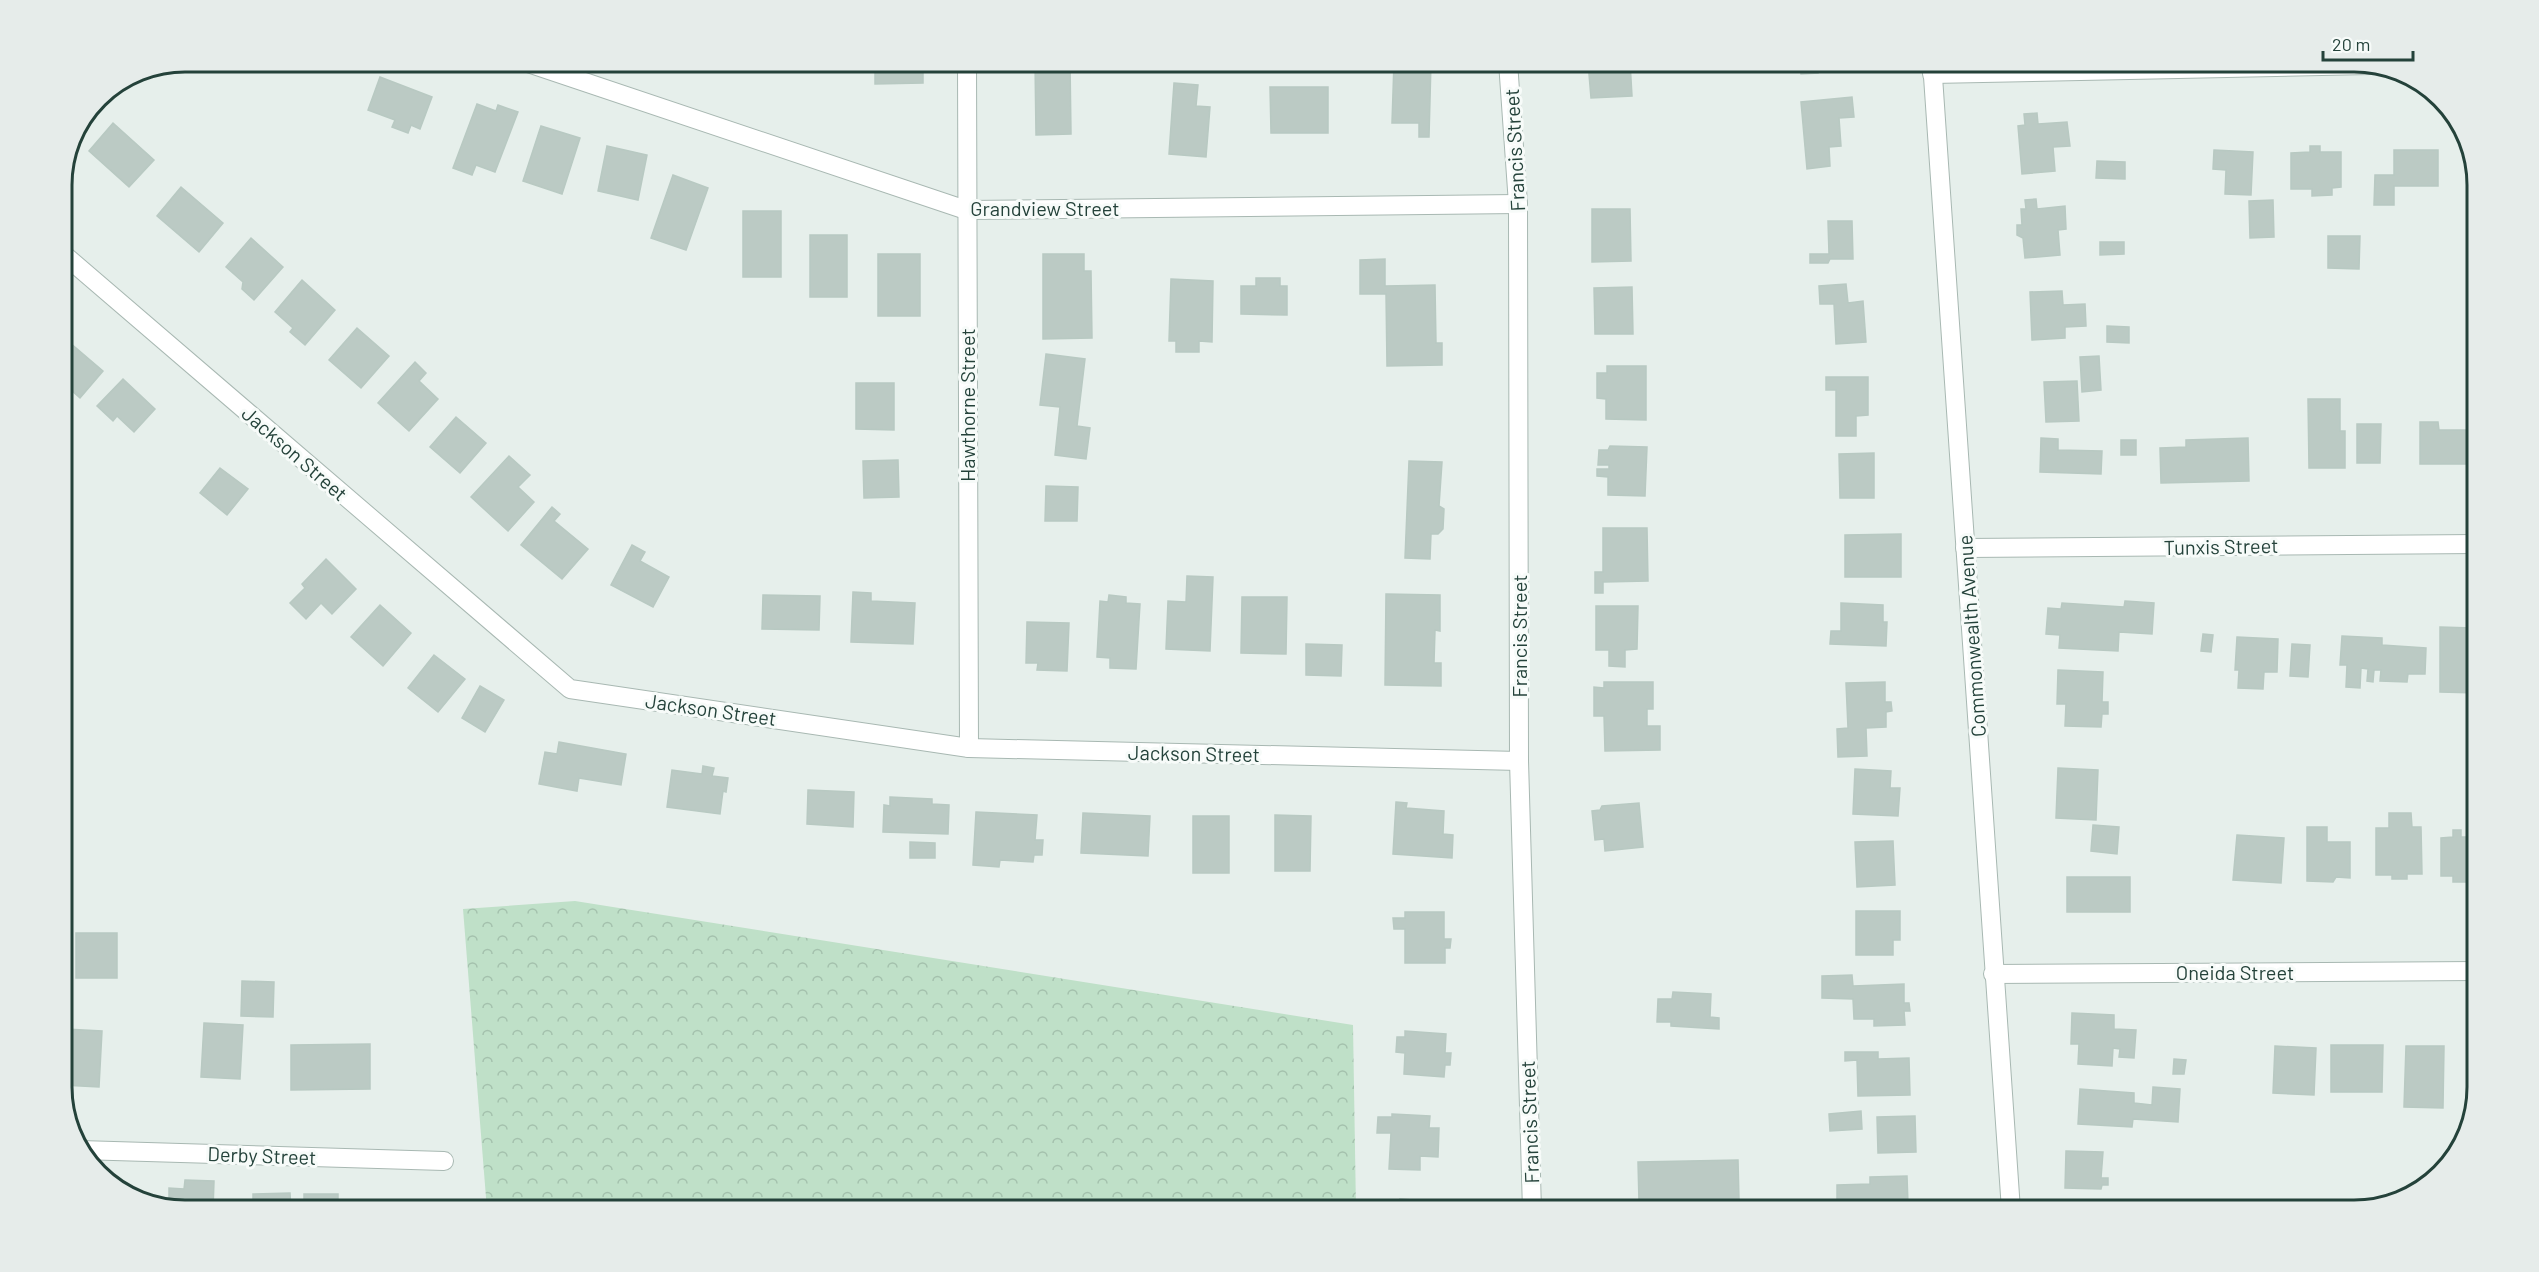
<svg xmlns="http://www.w3.org/2000/svg" width="2539" height="1272" font-family="Barlow,sans-serif">
	<style>
		.forest { fill: url(#forest-crowns) }
		.building { fill: #bbcac4; stroke: #b8c9c2; stroke-width: 1.5 }
		.lines { fill: none; stroke-linecap: round; stroke-linejoin: round }
		.minor-casing { stroke: #a8b8b2; stroke-width: 20 }
		.minor { stroke: #fff; stroke-width: 18 }
		.labels { text-anchor: middle; dominant-baseline: central; stroke-width: 6; stroke-linejoin: round; paint-order: stroke }
		.street-label { font-size: 20px; fill: #24423a; stroke: #f7fbf9 }
		.rim { fill: none; stroke: #24423a; stroke-width: 3 }
	</style>
	<defs>
		<pattern id="forest-crowns" width="20" height="18" patternUnits="userSpaceOnUse" patternTransform="scale(1.5)"><rect width="20" height="18" fill="#bfe0c8"/><path d="M2 6a3 3 0 1 1 6 0M12 15a3 3 0 1 1 6 0" fill="none" stroke="#a4c1ad"/></pattern>
	</defs>
	<rect width="100%" height="100%" fill="#e6efeb"/>
	<polygon class="forest" points="575,901 1353,1025 1356,1210 487,1210 463,909"/>
	<g class="building">
		<polygon points="801,62 848,62 847,67"/>
		<polygon points="875,62 923,62 923,83 875,84"/>
		<polygon points="1035,62 1070,62 1071,134 1036,135"/>
		<polygon points="1394,62 1431,62 1429,137 1419,137 1419,123 1392,123"/>
		<polygon points="1588,62 1630,62 1632,96 1591,98"/>
		<polygon points="1800,62 1844,62 1817,64 1818,73 1801,74"/>
		<polygon points="380,77 432,97 420,129 411,125 408,133 392,127 395,120 368,110"/>
		<polygon points="1174,83 1198,85 1196,106 1210,107 1206,157 1169,154"/>
		<polygon points="1270,87 1328,87 1328,133 1271,133"/>
		<polygon points="1852,97 1854,117 1839,118 1841,146 1829,147 1830,166 1807,169 1801,102"/>
		<polygon points="477,104 496,111 498,105 518,112 495,172 476,165 472,175 453,168"/>
		<polygon points="2037,113 2038,124 2067,122 2070,146 2053,147 2055,171 2022,174 2018,126 2025,125 2024,114"/>
		<polygon points="113,123 154,160 129,187 89,151"/>
		<polygon points="541,126 580,138 562,194 523,181"/>
		<polygon points="607,146 647,155 638,200 598,191"/>
		<polygon points="2310,146 2320,146 2320,152 2341,152 2341,187 2332,188 2332,195 2312,196 2312,189 2291,189 2291,153 2310,152"/>
		<polygon points="2214,150 2253,152 2251,195 2225,194 2226,170 2213,169"/>
		<polygon points="2394,150 2438,150 2438,186 2394,186 2394,205 2374,205 2375,175 2394,175"/>
		<polygon points="2097,161 2125,162 2125,179 2096,178"/>
		<polygon points="673,175 708,188 686,250 651,238"/>
		<polygon points="181,187 223,223 199,252 157,216"/>
		<polygon points="2036,199 2037,209 2065,206 2066,229 2058,230 2060,255 2025,258 2023,238 2017,235 2017,225 2022,225 2021,209 2026,209 2025,200"/>
		<polygon points="2273,200 2274,237 2250,238 2249,201"/>
		<polygon points="1592,209 1630,209 1631,261 1592,262"/>
		<rect x="743" y="211" width="38" height="66"/>
		<polygon points="1828,221 1852,221 1853,259 1830,259 1828,263 1810,263 1810,254 1829,254"/>
		<rect x="810" y="235" width="37" height="62"/>
		<polygon points="2328,236 2360,236 2359,269 2328,268"/>
		<polygon points="251,238 283,267 254,300 242,289 243,282 226,267"/>
		<polygon points="2100,242 2124,242 2124,254 2100,255"/>
		<rect x="878" y="254" width="42" height="62"/>
		<polygon points="1043,254 1084,254 1084,271 1091,271 1092,338 1043,339"/>
		<polygon points="1385,259 1385,286 1435,285 1436,343 1442,343 1442,365 1387,366 1386,294 1360,294 1360,260"/>
		<polygon points="1256,278 1280,278 1280,286 1287,286 1287,315 1241,314 1241,286 1256,286"/>
		<polygon points="1171,279 1213,281 1212,342 1199,341 1199,352 1176,352 1176,341 1169,341"/>
		<polygon points="302,280 335,310 305,345 290,332 293,328 275,312"/>
		<polygon points="1846,284 1848,303 1863,301 1866,342 1836,344 1834,304 1820,304 1819,286"/>
		<polygon points="1632,287 1633,334 1595,334 1594,288"/>
		<polygon points="2062,291 2063,305 2085,304 2086,326 2065,327 2065,338 2032,340 2030,292"/>
		<polygon points="2107,326 2129,327 2129,343 2107,342"/>
		<polygon points="357,328 389,356 361,388 329,360"/>
		<polygon points="62,336 103,371 80,398 62,382"/>
		<polygon points="1046,354 1085,359 1077,426 1090,428 1086,459 1055,455 1060,407 1040,405"/>
		<polygon points="2099,356 2101,390 2082,392 2080,357"/>
		<polygon points="415,362 426,373 419,381 438,399 409,431 378,403"/>
		<polygon points="1607,366 1646,366 1646,420 1606,419 1606,399 1597,398 1597,373 1607,373"/>
		<polygon points="1826,377 1868,377 1868,415 1856,416 1856,436 1836,436 1836,390 1826,390"/>
		<polygon points="123,379 155,409 134,432 117,416 113,421 97,406"/>
		<polygon points="2077,381 2079,421 2046,422 2044,382"/>
		<polygon points="856,383 894,383 894,430 856,429"/>
		<polygon points="2308,399 2340,399 2340,431 2345,431 2345,468 2309,468"/>
		<polygon points="456,417 486,443 460,473 430,447"/>
		<polygon points="2420,422 2438,422 2439,430 2477,430 2477,464 2420,464"/>
		<polygon points="2357,424 2381,424 2380,463 2357,463"/>
		<polygon points="2041,438 2058,439 2058,450 2102,451 2101,474 2040,472"/>
		<polygon points="2248,438 2249,481 2161,483 2160,448 2186,447 2186,440"/>
		<rect x="2121" y="440" width="15" height="15"/>
		<polygon points="1610,446 1647,447 1645,496 1608,495 1608,477 1597,476 1597,469 1609,469 1609,465 1598,465 1599,450 1608,450"/>
		<polygon points="1874,453 1874,498 1840,498 1839,454"/>
		<polygon points="509,456 530,475 518,487 534,502 508,531 471,497"/>
		<polygon points="898,460 899,497 864,498 863,461"/>
		<polygon points="1409,461 1442,462 1439,506 1444,509 1443,529 1438,534 1431,534 1430,559 1405,558"/>
		<polygon points="220,468 248,489 227,515 200,493"/>
		<polygon points="1046,486 1078,487 1077,521 1045,521"/>
		<polygon points="552,507 560,514 554,521 588,549 562,579 521,545"/>
		<polygon points="1603,528 1647,528 1648,581 1603,582 1603,593 1595,593 1595,572 1603,572"/>
		<polygon points="1901,534 1901,577 1845,577 1845,535"/>
		<polygon points="632,545 645,552 640,561 669,577 653,607 611,585"/>
		<polygon points="326,559 356,589 332,614 321,603 306,619 290,603 305,588 302,584"/>
		<polygon points="1187,576 1213,577 1210,651 1166,649 1168,601 1186,602"/>
		<polygon points="853,592 871,593 871,601 915,603 913,644 851,642"/>
		<polygon points="1386,594 1440,595 1440,631 1435,630 1434,663 1441,663 1441,686 1385,685"/>
		<polygon points="763,595 820,596 819,630 762,629"/>
		<polygon points="1109,595 1126,597 1126,603 1140,604 1136,669 1110,668 1110,658 1097,657 1100,601 1108,602"/>
		<polygon points="1242,597 1287,597 1286,654 1241,653"/>
		<polygon points="2125,601 2154,603 2152,634 2119,632 2118,651 2059,648 2060,635 2046,634 2048,608 2061,609 2062,603 2124,607"/>
		<polygon points="1841,603 1883,605 1883,622 1887,622 1886,646 1830,644 1831,631 1841,631"/>
		<polygon points="380,605 411,633 383,666 351,637"/>
		<polygon points="1596,606 1638,606 1637,649 1625,650 1625,667 1609,666 1609,650 1596,650"/>
		<polygon points="1027,622 1069,623 1067,671 1037,670 1038,663 1026,663"/>
		<polygon points="2440,627 2472,628 2472,649 2477,650 2477,693 2440,692"/>
		<polygon points="2203,634 2213,635 2211,652 2201,651"/>
		<polygon points="2342,636 2382,638 2382,645 2426,648 2425,674 2408,674 2407,682 2380,681 2381,670 2374,670 2373,682 2367,681 2368,669 2361,668 2360,688 2346,687 2347,665 2340,665"/>
		<polygon points="2237,637 2278,639 2277,672 2264,672 2263,689 2238,688 2239,670 2235,670"/>
		<polygon points="1306,644 1342,645 1341,676 1306,675"/>
		<polygon points="2292,644 2310,645 2308,677 2290,676"/>
		<polygon points="434,655 465,679 438,712 408,688"/>
		<polygon points="2058,670 2103,672 2102,702 2108,702 2108,714 2102,714 2101,727 2065,726 2066,704 2057,704"/>
		<polygon points="1604,682 1653,682 1653,709 1647,709 1647,726 1660,726 1660,750 1605,751 1604,716 1594,716 1594,687 1604,688"/>
		<polygon points="1885,682 1885,702 1891,702 1892,711 1886,712 1886,727 1866,728 1867,756 1838,757 1837,729 1848,728 1846,683"/>
		<polygon points="480,686 504,700 485,732 462,718"/>
		<polygon points="559,742 626,754 621,785 579,778 577,791 539,784 545,752 557,754"/>
		<polygon points="703,766 714,768 712,776 728,778 726,792 723,791 720,814 667,807 672,770 702,774"/>
		<polygon points="2058,768 2098,770 2096,820 2056,818"/>
		<polygon points="1855,769 1891,771 1890,788 1900,788 1898,816 1853,814"/>
		<polygon points="808,790 854,792 853,827 807,824"/>
		<polygon points="890,797 932,799 932,804 949,805 948,834 883,832 884,805 890,806"/>
		<polygon points="1396,802 1407,803 1406,808 1444,811 1443,834 1453,835 1452,858 1393,854"/>
		<polygon points="1639,803 1643,847 1605,851 1604,839 1595,840 1592,811 1600,810 1602,806"/>
		<polygon points="976,812 1037,815 1035,840 1043,840 1042,855 1034,855 1033,862 1000,860 999,867 973,865"/>
		<polygon points="1083,813 1150,816 1148,856 1081,853"/>
		<polygon points="2389,813 2411,813 2412,827 2421,827 2422,874 2407,874 2407,879 2392,879 2392,875 2376,875 2376,828 2389,828"/>
		<polygon points="1275,815 1311,816 1310,871 1275,871"/>
		<rect x="1193" y="816" width="36" height="57"/>
		<polygon points="2093,825 2119,827 2117,854 2091,851"/>
		<polygon points="2307,827 2327,827 2327,842 2350,842 2350,878 2336,877 2333,882 2307,881"/>
		<polygon points="2453,830 2461,830 2461,837 2477,837 2477,882 2453,882 2453,876 2441,876 2441,838 2453,837"/>
		<polygon points="2237,835 2284,838 2281,883 2233,880"/>
		<polygon points="1893,841 1895,885 1857,887 1855,842"/>
		<polygon points="910,842 935,843 935,858 910,858"/>
		<rect x="2067" y="877" width="63" height="35"/>
		<polygon points="1856,911 1900,911 1900,940 1893,940 1893,955 1856,955"/>
		<polygon points="1405,912 1444,912 1444,939 1451,939 1450,948 1445,948 1445,963 1405,963 1405,929 1394,929 1393,918 1405,918"/>
		<rect x="76" y="933" width="41" height="45"/>
		<polygon points="1852,975 1853,986 1904,984 1904,1003 1909,1003 1910,1011 1904,1011 1905,1025 1874,1026 1874,1019 1854,1019 1853,999 1822,998 1822,976"/>
		<polygon points="242,981 274,982 273,1017 241,1016"/>
		<polygon points="1673,992 1711,994 1710,1017 1719,1018 1719,1029 1671,1026 1671,1022 1657,1022 1658,999 1672,999"/>
		<polygon points="2072,1013 2114,1015 2114,1029 2136,1030 2134,1058 2119,1057 2120,1049 2113,1048 2112,1066 2078,1064 2079,1044 2071,1044"/>
		<polygon points="204,1023 243,1025 240,1079 201,1077"/>
		<polygon points="65,1029 102,1031 99,1087 62,1085"/>
		<polygon points="1405,1031 1446,1034 1445,1053 1451,1053 1450,1065 1445,1065 1444,1077 1404,1074 1405,1053 1396,1052 1397,1037 1405,1037"/>
		<polygon points="370,1044 370,1089 291,1090 291,1045"/>
		<polygon points="2331,1045 2383,1045 2382,1092 2331,1092"/>
		<polygon points="2275,1046 2316,1048 2314,1095 2273,1093"/>
		<polygon points="2406,1046 2444,1046 2443,1108 2404,1107"/>
		<polygon points="2475,1047 2477,1047 2475,1097 2474,1097"/>
		<polygon points="1845,1052 1878,1052 1878,1059 1909,1058 1910,1095 1858,1096 1857,1060 1845,1061"/>
		<polygon points="2174,1059 2186,1060 2184,1074 2173,1074"/>
		<polygon points="2153,1087 2180,1089 2178,1122 2133,1119 2132,1127 2078,1124 2080,1089 2134,1093 2134,1103 2152,1105"/>
		<polygon points="1861,1111 1862,1129 1830,1131 1829,1114"/>
		<polygon points="1392,1114 1430,1116 1429,1128 1439,1128 1438,1157 1420,1156 1420,1170 1389,1169 1391,1133 1377,1133 1378,1117 1392,1117"/>
		<polygon points="1915,1116 1916,1152 1878,1153 1877,1117"/>
		<polygon points="2066,1151 2103,1152 2101,1178 2108,1178 2108,1185 2102,1185 2101,1189 2065,1188"/>
		<polygon points="1738,1160 1739,1200 1639,1202 1638,1162"/>
		<polygon points="1907,1176 1908,1204 1916,1204 1917,1210 1837,1210 1837,1185 1870,1184 1870,1177"/>
		<polygon points="185,1180 214,1181 213,1210 185,1210 169,1207 169,1188 184,1189"/>
		<polygon points="290,1193 291,1210 253,1210 253,1194"/>
		<polygon points="304,1194 338,1194 338,1200 352,1200 352,1210 304,1210"/>
		<polygon points="1400,1199 1438,1202 1437,1210 1399,1210"/>
		<polygon points="411,1205 456,1206 455,1210 411,1210"/>
	</g>
	<g class="lines">
		<g class="minor-casing">
			<g id="minor">
				<polyline points="525,62 966,210 1518,204"/>
				<polyline points="967,62 969,748"/>
				<polyline points="1508,62 1518,204 1519,761 1532,1210"/>
				<polyline points="1932,62 2011,1210"/>
				<polyline points="1932,74 2370,65"/>
				<polyline points="62,253 570,689 969,748 1519,761"/>
				<polyline points="1965,548 2477,544"/>
				<polyline points="1993,974 2477,971"/>
				<polyline points="80,1150 444,1161"/>
			</g>
		</g>
		<use href="#minor" class="minor"/>
	</g>
	<g class="labels">
		<g class="street-label">
			<text transform="translate(1514 150) rotate(-93)">Francis Street</text>
			<text x="1045" y="208">Grandview Street</text>
			<text transform="translate(967 405) rotate(-90)">Hawthorne Street</text>
			<text transform="translate(295 453) rotate(41)">Jackson Street</text>
			<text transform="translate(2221 546) rotate(-1)">Tunxis Street</text>
			<text transform="translate(1519 636) rotate(-90)">Francis Street</text>
			<text transform="translate(1971 636) rotate(-94)">Commonwealth Avenue</text>
			<text transform="translate(711 709) rotate(8)">Jackson Street</text>
			<text transform="translate(1194 753) rotate(1)">Jackson Street</text>
			<text x="2235" y="972">Oneida Street</text>
			<text transform="translate(1529 1122) rotate(-92)">Francis Street</text>
			<text transform="translate(262 1155) rotate(2)">Derby Street</text>
		</g>
	</g>
	<path d="M0 0H2539V1272H0ZM185 72H2354A113 113 0 0 1 2467 185V1087A113 113 0 0 1 2354 1200H185A113 113 0 0 1 72 1087V185A113 113 0 0 1 185 72Z" fill="#e6ecea" fill-rule="evenodd"/>
	<path class="rim" d="M185 72H2354A113 113 0 0 1 2467 185V1087A113 113 0 0 1 2354 1200H185A113 113 0 0 1 72 1087V185A113 113 0 0 1 185 72Z"/>
	<path d="M2323 51v9h90v-9" fill="none" stroke="#24423a" stroke-width="3"/>
	<text x="2332" y="51" font-size="18" fill="#24423a" stroke="#f7fbf9" stroke-width="4.5" paint-order="stroke">20 m</text>
</svg>
